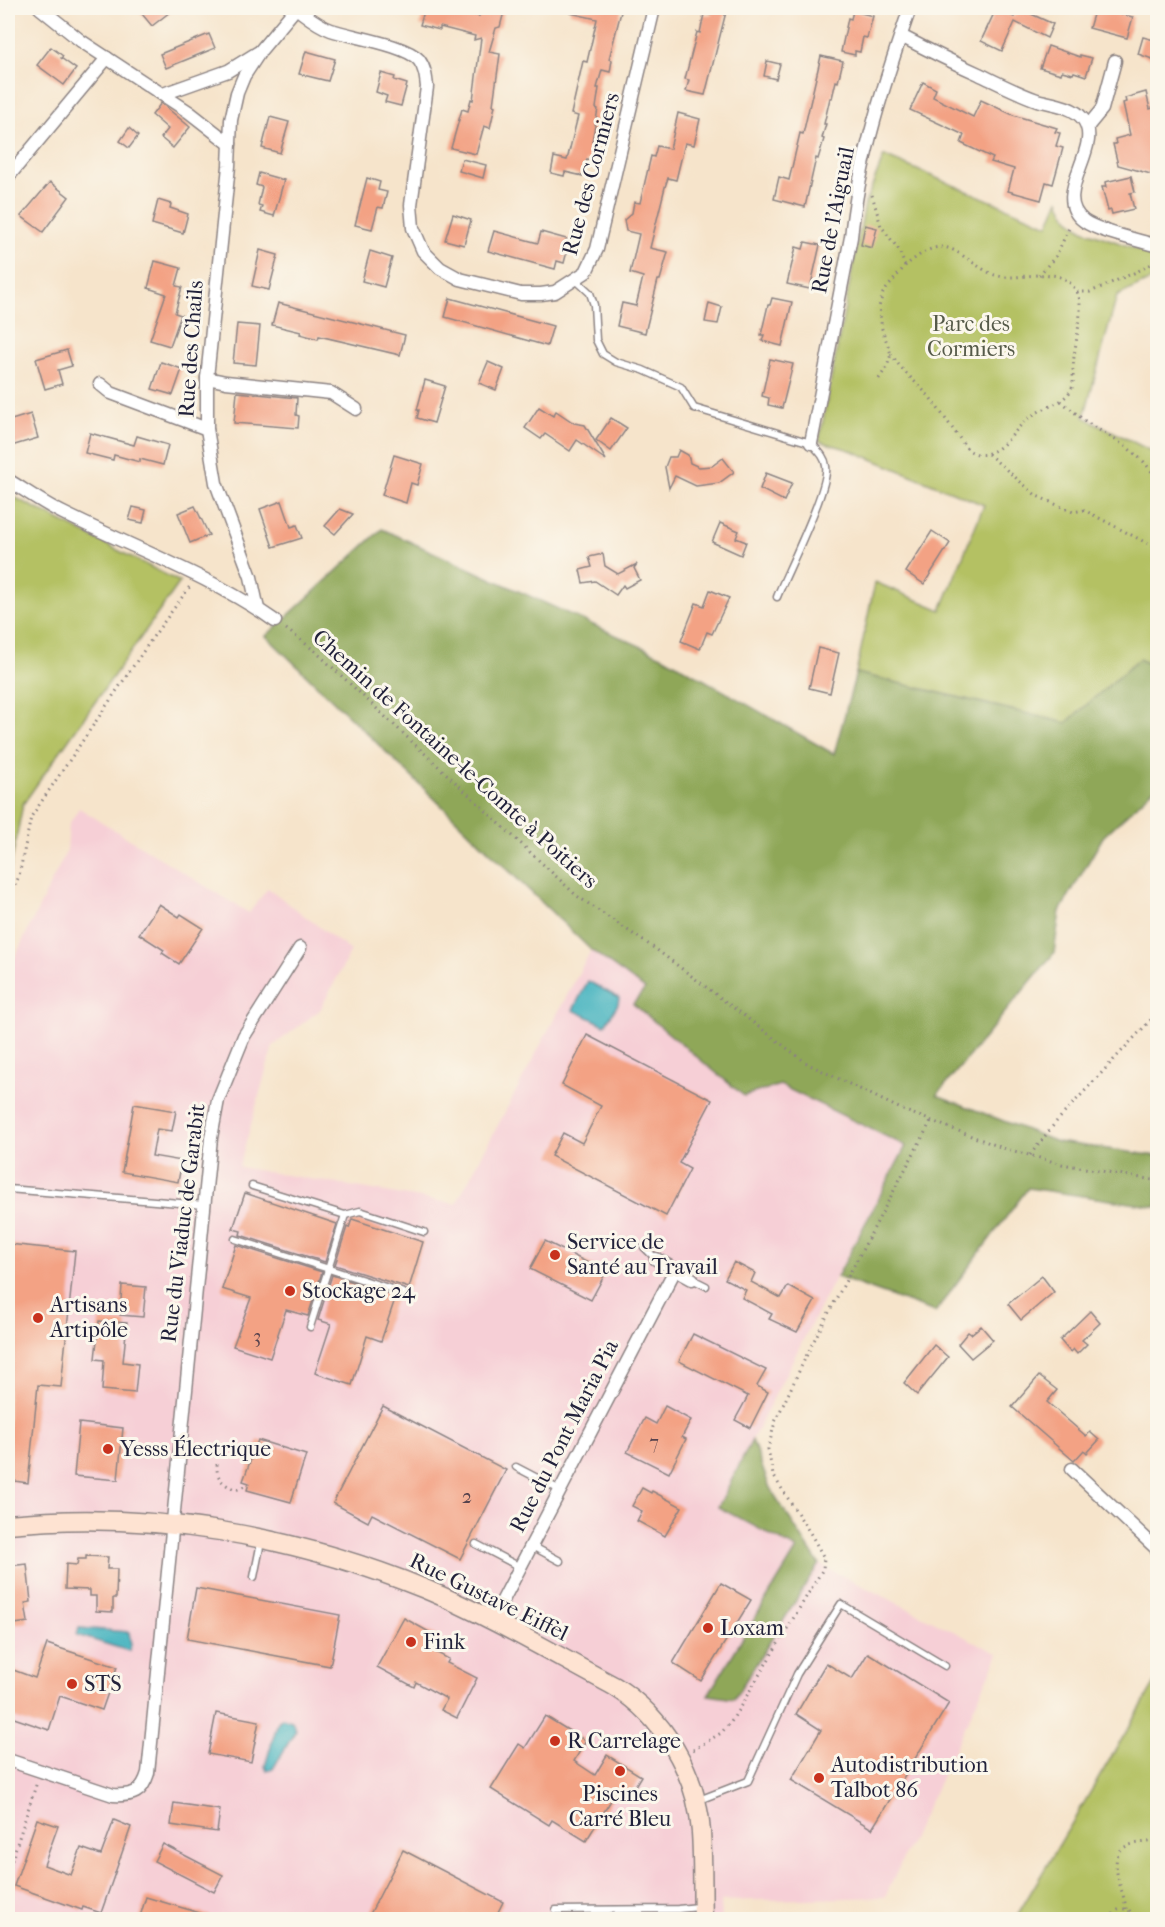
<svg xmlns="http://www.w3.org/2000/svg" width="1165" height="1927" font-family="'IM FELL French Canon',serif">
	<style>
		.built { fill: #f6cfd6 }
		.green { fill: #b4c163; stroke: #6b724f; stroke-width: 1.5 }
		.forest { fill: #8fa759; stroke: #58644a; stroke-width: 1.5 }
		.water { fill: #44b3bf; stroke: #336a7d; stroke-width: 1.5 }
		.building { fill: #f3a284 }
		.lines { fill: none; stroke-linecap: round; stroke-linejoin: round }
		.lane-casing { stroke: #8c8383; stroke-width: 9 }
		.street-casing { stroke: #8c8383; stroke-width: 15 }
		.secondary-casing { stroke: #8c8383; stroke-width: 21 }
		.path { stroke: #8c8383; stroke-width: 3; stroke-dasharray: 1.5 4.5; stroke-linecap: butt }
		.lane { stroke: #fff; stroke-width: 6 }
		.street { stroke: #fff; stroke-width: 12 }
		.secondary { stroke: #fee3d2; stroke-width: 18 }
		.poi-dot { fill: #c8321e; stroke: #fbf7ec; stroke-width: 2 }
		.labels { text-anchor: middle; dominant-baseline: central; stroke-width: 6; stroke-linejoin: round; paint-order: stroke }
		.number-label { font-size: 20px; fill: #56424d }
		.street-label { font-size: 22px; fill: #22223b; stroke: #fbf7ec }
		.park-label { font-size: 22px; fill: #555a49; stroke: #fbf7ec }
		.poi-label { font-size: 22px; fill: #22223b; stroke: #fbf7ec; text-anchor: start }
	</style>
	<rect width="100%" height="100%" fill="#fbf7ec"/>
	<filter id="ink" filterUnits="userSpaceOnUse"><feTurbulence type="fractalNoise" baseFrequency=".0167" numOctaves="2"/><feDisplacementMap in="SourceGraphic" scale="12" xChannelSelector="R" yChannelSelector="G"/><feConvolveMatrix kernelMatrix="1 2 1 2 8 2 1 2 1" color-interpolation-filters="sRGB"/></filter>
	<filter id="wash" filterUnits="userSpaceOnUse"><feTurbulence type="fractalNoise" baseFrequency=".008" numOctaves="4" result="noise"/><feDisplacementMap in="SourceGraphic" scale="24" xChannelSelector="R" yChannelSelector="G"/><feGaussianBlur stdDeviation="1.35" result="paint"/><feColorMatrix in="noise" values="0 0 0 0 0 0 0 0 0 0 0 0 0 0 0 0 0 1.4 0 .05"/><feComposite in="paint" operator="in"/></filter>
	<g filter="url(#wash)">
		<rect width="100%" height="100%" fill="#f6e4cb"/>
		<polygon class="built" points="79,808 249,913 268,888 351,951 320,1010 273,1046 239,1167 456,1204 591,950 645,989 633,1004 780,1085 906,1146 826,1295 718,1507 797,1548 709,1695 734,1699 819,1564 999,1654 885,1897 721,1901 722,1920 8,1919 8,971 67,850 69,824"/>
		<g class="green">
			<polygon points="884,156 1048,225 1059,200 1068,218 1083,230 1157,256 1157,277 1117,296 1084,417 1157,454 1157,669 1139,659 1066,723 856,673 875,582 941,610 984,505 850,450 819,441 865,204"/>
			<polygon points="8,494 180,582 23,804 8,879"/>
			<polygon points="1157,1680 1157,1919 1015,1919"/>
		</g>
		<g class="forest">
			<polygon points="382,529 664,657 834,754 856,673 1066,723 1139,659 1157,669 1157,786 1103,837 1060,911 1054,953 937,1095 1057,1142 1157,1156 1157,1207 1028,1188 935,1312 837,1277 906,1146 780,1085 744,1096 633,1004 645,989 591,950 266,636"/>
			<polygon points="752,1440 770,1488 819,1564 734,1699 708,1695 797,1549 718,1507"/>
		</g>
		<g class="water">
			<polygon points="588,981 619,998 618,1004 605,1025 573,1010"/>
			<polygon points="79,1628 129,1632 131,1645 129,1651 77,1635"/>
			<polygon points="282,1718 292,1721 296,1730 273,1769 267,1771 265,1766 278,1722"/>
		</g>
		<g id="blocks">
			<g class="building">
				<polygon points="137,8 175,8 152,26"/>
				<polygon points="425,8 445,8 479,16 482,8 505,8 500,27 496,28 489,52 500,54 493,105 495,106 490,128 484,126 476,154 451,148 462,109 468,111 471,99 473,100 481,38 474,40 475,36 440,27 440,30 420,25"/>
				<polygon points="570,8 622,8 609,59 612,60 610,72 602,70 597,88 599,88 596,108 598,109 592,142 595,143 591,160 587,159 583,176 565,172 564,176 551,173 554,157 567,160 578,116 571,114 583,61 587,62 597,19 570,13"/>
				<polygon points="713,8 727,8 705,95 686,91 689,80 685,79 697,32 700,33 704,14 711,15"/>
				<polygon points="1018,8 1053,24 1047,38 1015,22 1002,51 981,41 996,9 1014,17"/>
				<polygon points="1095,8 1133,17 1127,38 1089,28"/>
				<polygon points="853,11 873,16 867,38 863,37 860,52 855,51 855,55 841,52 848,18 851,19"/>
				<polygon points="209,34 215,48 166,68 160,54"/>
				<polygon points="1143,37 1158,41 1158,61 1138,54"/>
				<polygon points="1048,46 1080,57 1080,55 1092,58 1086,76 1074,72 1073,74 1062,71 1061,74 1040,68"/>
				<polygon points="51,47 63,56 61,58 76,69 64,85 37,65"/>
				<polygon points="306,51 335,59 328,81 299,74"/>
				<polygon points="821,56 843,61 838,82 836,81 832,98 830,98 824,124 826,124 822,138 824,139 818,159 816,158 805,207 774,199 779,177 789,180 800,133 803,134"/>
				<polygon points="767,61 780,64 776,79 764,76"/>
				<polygon points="381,73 395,77 394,80 407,84 401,106 385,102 387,96 376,92"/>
				<polygon points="923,82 936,89 933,97 973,117 981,100 1013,115 1057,128 1055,132 1060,133 1056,146 1063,148 1053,184 1046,182 1041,200 1008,191 1014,169 991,162 993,158 961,143 964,135 910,110"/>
				<polygon points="1146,92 1150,109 1155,107 1158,113 1158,176 1118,165 1113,144 1116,144 1115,139 1130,135 1123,103 1126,102 1125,98"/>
				<polygon points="161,103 190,127 173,148 161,138 168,129 152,115"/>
				<polygon points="678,113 700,119 694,145 685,143 676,180 668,178 665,187 650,248 668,252 660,280 658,280 645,333 617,326 622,303 636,306 643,277 630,273 639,234 626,231 624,220 632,213 634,202 640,203 651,156 654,157 657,146 670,149"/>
				<polygon points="270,117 289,122 280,153 262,148"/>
				<polygon points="129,128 138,136 129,148 120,141"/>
				<polygon points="462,159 486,165 483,178 459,171"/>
				<polygon points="259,173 284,180 274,216 260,212 262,206 258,205 262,187 256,185"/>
				<polygon points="1131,176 1135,192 1130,193 1134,209 1112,214 1111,210 1108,211 1102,187 1106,187 1105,182"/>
				<polygon points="367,178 380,182 378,190 387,192 383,208 378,207 372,229 355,225"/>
				<polygon points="50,182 69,197 43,232 21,216"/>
				<polygon points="158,200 171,204 170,208 188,214 183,233 152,224"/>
				<polygon points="453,214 471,220 464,245 445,240"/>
				<polygon points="865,225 877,228 872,248 861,245"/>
				<polygon points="494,231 538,243 541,232 570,240 564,263 557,261 555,269 488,251"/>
				<polygon points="805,242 820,245 810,289 787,284 796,247 803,249"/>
				<polygon points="260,250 278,255 269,290 252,286"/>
				<polygon points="370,251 392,258 384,287 362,281"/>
				<polygon points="155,261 181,268 176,286 182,287 175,313 181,315 170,346 150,340 166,294 148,288"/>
				<polygon points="450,298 553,326 547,346 445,317"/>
				<polygon points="772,298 792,302 782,346 762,341 764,335 761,335 768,305 770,305"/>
				<polygon points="278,303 405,335 400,355 319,336 318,339 300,334 301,332 272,325"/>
				<polygon points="709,303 722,307 718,324 705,322"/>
				<polygon points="237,324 260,326 256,365 233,363"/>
				<polygon points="67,350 72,366 58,370 62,384 45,389 36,359"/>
				<polygon points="770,359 793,364 782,408 768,405 769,398 762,396"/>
				<polygon points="161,362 182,369 173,395 152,389"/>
				<polygon points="488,362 504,369 496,390 479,383"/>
				<polygon points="425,380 445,386 434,423 417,418 419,410 417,410"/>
				<polygon points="237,392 297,398 296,415 299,416 298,428 234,423"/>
				<polygon points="539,407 553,416 556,411 574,423 585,425 606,460 577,440 570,451 545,434 541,439 525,428"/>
				<polygon points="31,414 38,438 8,447 8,421"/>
				<polygon points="611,418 627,428 611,451 596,440"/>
				<polygon points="90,433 134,445 137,436 168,445 163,465 140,459 140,462 114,455 113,460 85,453"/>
				<polygon points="679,450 688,455 690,463 699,467 712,466 723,458 734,472 719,483 696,486 675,476 669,488 665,467 669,457 676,457"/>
				<polygon points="394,455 423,464 417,485 411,483 406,503 382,495"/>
				<polygon points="766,473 792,483 784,501 760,489"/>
				<polygon points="282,501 291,527 297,525 302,538 273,547 260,509"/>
				<polygon points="195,506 209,535 190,543 178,513"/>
				<polygon points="133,507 146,510 143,523 129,520"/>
				<polygon points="340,509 353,514 335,534 325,526"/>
				<polygon points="720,523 739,531 736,538 746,542 741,555 712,542"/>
				<polygon points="932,531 950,543 924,584 906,572"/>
				<polygon points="603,554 605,566 618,574 637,564 634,568 640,580 625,588 623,585 616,595 595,581 583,583 580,570 592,567 589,557"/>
				<polygon points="710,590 729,598 712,634 707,632 700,649 681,641 696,603 704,606"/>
				<polygon points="818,648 839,653 830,693 809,688"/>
				<polygon points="159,904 179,917 181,914 203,928 179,964 162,953 164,950 139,934"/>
				<polygon points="587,1035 712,1100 679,1163 690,1169 666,1216 551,1156 563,1133 582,1143 601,1106 562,1085"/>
				<polygon points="134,1104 176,1111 172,1131 157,1129 152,1156 182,1161 178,1182 122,1172"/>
				<polygon points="245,1193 337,1224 325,1262 240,1235 241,1231 233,1229"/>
				<polygon points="352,1219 423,1242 409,1288 335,1265 347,1227 349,1228"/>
				<polygon points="545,1241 606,1272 591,1300 530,1269"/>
				<polygon points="8,1244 75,1251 61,1387 38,1385 28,1483 8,1480"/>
				<polygon points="236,1245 322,1272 308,1316 286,1310 270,1358 233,1346 251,1298 222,1289"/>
				<polygon points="734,1262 755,1273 751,1282 781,1298 788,1286 815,1301 797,1332 769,1319 772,1314 742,1298 746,1290 725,1279"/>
				<polygon points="332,1275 396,1296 381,1341 367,1336 352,1385 315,1373 331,1324 318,1320"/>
				<polygon points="1042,1276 1054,1292 1021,1320 1008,1304"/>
				<polygon points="122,1285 146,1287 143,1317 120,1315"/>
				<polygon points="1090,1311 1100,1323 1082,1340 1087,1344 1077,1354 1073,1349 1070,1352 1060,1340"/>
				<polygon points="99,1321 127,1323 123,1362 138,1364 135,1393 102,1390 104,1360 95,1359"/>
				<polygon points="981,1326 993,1340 971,1358 958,1344 968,1332 971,1334"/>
				<polygon points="693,1334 766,1370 757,1386 768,1392 750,1428 735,1420 748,1396 679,1361"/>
				<polygon points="934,1345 948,1357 917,1395 904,1383"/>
				<polygon points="1039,1376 1057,1390 1047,1402 1086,1436 1090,1432 1099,1440 1087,1453 1084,1450 1074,1461 1012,1407"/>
				<polygon points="383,1406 506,1470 460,1559 372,1514 368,1522 333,1503"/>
				<polygon points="665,1406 691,1420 682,1437 686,1439 669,1473 627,1452 645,1418 656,1424"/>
				<polygon points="79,1423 123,1428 118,1480 74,1476"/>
				<polygon points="258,1440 306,1455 291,1502 247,1490 249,1483 243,1481"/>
				<polygon points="642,1488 651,1493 652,1491 682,1507 665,1536 637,1521 642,1511 632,1506"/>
				<polygon points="86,1556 108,1557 107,1569 117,1569 116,1598 113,1598 113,1612 96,1611 96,1596 90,1596 90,1590 65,1589 66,1564 77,1565 78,1559 86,1559"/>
				<polygon points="27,1564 31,1602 25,1603 28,1622 8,1625 8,1566"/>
				<polygon points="721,1583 751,1600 701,1681 673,1663"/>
				<polygon points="196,1588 340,1615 330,1666 187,1639"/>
				<polygon points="404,1618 440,1638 433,1651 449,1659 447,1663 477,1678 457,1718 441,1710 447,1699 416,1682 414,1687 377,1667"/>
				<polygon points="47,1644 117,1667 102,1710 60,1696 49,1730 8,1716 8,1668 35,1678"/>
				<polygon points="868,1653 949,1703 872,1829 791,1780 821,1730 796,1714 826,1663 852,1679"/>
				<polygon points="216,1713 259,1721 251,1762 208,1754"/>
				<polygon points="545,1716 586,1741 574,1761 595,1775 607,1755 641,1776 629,1796 618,1789 586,1841 552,1820 549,1825 491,1789 519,1744 525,1748"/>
				<polygon points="174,1803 220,1810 217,1832 171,1825"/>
				<polygon points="37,1819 58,1826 44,1865 71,1875 81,1848 101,1855 114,1820 131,1827 101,1913 83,1907 82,1910 14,1886"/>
				<polygon points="163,1844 223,1875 214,1892 154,1861"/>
				<polygon points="403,1850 503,1902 494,1920 367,1920"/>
				<polygon points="146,1897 210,1916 210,1920 139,1920"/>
			</g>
		</g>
	</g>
	<g filter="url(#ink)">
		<use href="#blocks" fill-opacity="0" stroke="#8c8383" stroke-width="1.5"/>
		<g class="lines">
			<g class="lane-casing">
				<g id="lane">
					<path d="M576,280L590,293L594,305L596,340L603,354L616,362L643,370L681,387L694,408L811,443C817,450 825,456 826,466C830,487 787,572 777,597"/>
					<polyline points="252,1186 345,1215 360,1211 424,1232"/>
					<polyline points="8,1189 204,1205"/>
					<polyline points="235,1239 404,1293"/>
					<polyline points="644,1247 656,1259"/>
					<polyline points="692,1279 706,1286"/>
					<polyline points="310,1327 345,1215"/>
					<polyline points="516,1467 560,1490"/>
					<polyline points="476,1544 520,1567"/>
					<polyline points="532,1546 560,1561"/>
					<polyline points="254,1577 261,1542"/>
					<polyline points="699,1800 748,1781 797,1674 841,1604 945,1666"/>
					<polyline points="556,1910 678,1909 699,1907"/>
				</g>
			</g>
			<g class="street-casing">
				<g id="street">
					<polyline points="40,8 81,41 189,112 230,144"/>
					<path d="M901,36C926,49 952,62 979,74C998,83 1017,93 1037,100C1052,104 1073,106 1083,119C1105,147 1049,195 1084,221C1099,232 1139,240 1158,246"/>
					<polyline points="163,94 228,71 257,53"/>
					<polyline points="1088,126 1102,109 1115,61"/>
					<polyline points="8,177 107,58"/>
					<polyline points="207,378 226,382 331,393 356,409"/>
					<polyline points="100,384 111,393 207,429"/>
					<path d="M811,443L851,237C859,159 885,81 910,8"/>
					<path d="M8,480C26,491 44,504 63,513C133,548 211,576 275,621"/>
					<path d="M258,609L251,577L216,483L207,429V378L229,166L231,120L237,93L244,76L261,50L296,8C307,16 317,25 331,30C352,37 406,45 419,60C425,68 426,77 427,87L411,205L413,228L423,251L440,268L460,279L521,294H541L555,292L586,272L597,249L654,8"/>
					<polyline points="656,1259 692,1279"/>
					<polyline points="1072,1469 1158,1550"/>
					<polyline points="492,1621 675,1270"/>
					<path d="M8,1760L113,1795C133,1796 142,1793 148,1773L211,1138L218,1100L244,1036L300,948"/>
				</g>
			</g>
			<g class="secondary-casing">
				<path id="secondary" d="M8,1524C150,1510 293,1535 425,1589C490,1616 552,1653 614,1686C664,1717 697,1774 701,1832C703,1861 702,1890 703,1920"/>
			</g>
			<g class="path">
				<polyline points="872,195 881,226 899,250 905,266 883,293 879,307 882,329 891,354 887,367 878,380"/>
				<polyline points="1039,275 1056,256 1070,226"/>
				<polyline points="1077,292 1090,292 1136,272 1158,261"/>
				<path d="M891,354L901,368L929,396L968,450C975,454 982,456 989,453C1008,446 1015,428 1030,417C1043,407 1062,405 1071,390C1074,384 1073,378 1073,372C1073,349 1081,326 1080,304C1080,300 1079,295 1076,291C1058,258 1016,288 988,272C950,250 946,232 905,266"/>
				<polyline points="1061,401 1085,421 1128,448 1144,462 1158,479"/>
				<polyline points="988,454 1037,496 1073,512 1084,510 1158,549"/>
				<polyline points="286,629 315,651 577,896 657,950 808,1064 903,1110 1003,1148 1062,1164 1158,1181"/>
				<polyline points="8,902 19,876 31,817 153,637 191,585"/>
				<polyline points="1030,1155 1056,1122 1158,1012"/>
				<path d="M217,1464C216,1479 223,1484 236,1490L247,1485"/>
				<polyline points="693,1750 721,1733 731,1722 823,1569 824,1558 812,1536 773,1475 768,1449 775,1422 811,1346 931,1121"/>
				<polyline points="8,1872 37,1782"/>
				<path d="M1126,1909C1125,1892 1105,1859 1125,1847C1134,1842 1148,1843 1158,1840"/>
				<path d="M1111,1920C1113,1910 1121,1907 1129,1910L1136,1920"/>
			</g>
			<use href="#lane" class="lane"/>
			<use href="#street" class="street"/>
			<use href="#secondary" class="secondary"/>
		</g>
	</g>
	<g class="poi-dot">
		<circle cx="555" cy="1255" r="6"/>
		<circle cx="290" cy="1291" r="6"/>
		<circle cx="38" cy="1318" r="6"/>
		<circle cx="108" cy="1449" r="6"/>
		<circle cx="708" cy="1628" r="6"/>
		<circle cx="411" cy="1642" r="6"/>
		<circle cx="72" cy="1684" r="6"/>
		<circle cx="555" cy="1741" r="6"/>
		<circle cx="620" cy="1771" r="6"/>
		<circle cx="819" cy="1778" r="6"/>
	</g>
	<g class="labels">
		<g class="number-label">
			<text x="257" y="1336">3</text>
			<text x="654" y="1442">7</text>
			<text x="467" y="1496">2</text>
		</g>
		<g class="street-label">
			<text transform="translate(591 174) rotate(-75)">Rue des Cormiers</text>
			<text transform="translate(833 220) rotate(-79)">Rue de l’Aiguail</text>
			<text transform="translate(191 349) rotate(-86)">Rue des Chails</text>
			<text transform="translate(455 759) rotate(42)">Chemin de Fontaine-le-Comte à Poitiers</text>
			<text transform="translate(183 1223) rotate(-83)">Rue du Viaduc de Garabit</text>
			<text transform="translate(564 1436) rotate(-63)">Rue du Pont Maria Pia</text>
			<text transform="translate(489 1597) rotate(26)">Rue Gustave Eiffel</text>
		</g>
		<g class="park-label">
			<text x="971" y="324">Parc des<tspan x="971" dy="25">Cormiers</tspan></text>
		</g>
		<g class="poi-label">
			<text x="567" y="1242">Service de<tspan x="567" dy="25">Santé au Travail</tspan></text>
			<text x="302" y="1291">Stockage 24</text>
			<text x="50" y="1305">Artisans<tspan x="50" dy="25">Artipôle</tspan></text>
			<text x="120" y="1449">Yesss Électrique</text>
			<text x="720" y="1628">Loxam</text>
			<text x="423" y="1642">Fink</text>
			<text x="84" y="1684">STS</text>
			<text x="567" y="1741">R Carrelage</text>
			<text x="831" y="1765">Autodistribution<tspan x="831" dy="25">Talbot 86</tspan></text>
			<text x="620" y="1794" text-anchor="middle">Piscines<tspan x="620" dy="25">Carré Bleu</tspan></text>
		</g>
	</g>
	<rect width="1165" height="1927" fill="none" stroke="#fbf7ec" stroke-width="30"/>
</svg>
